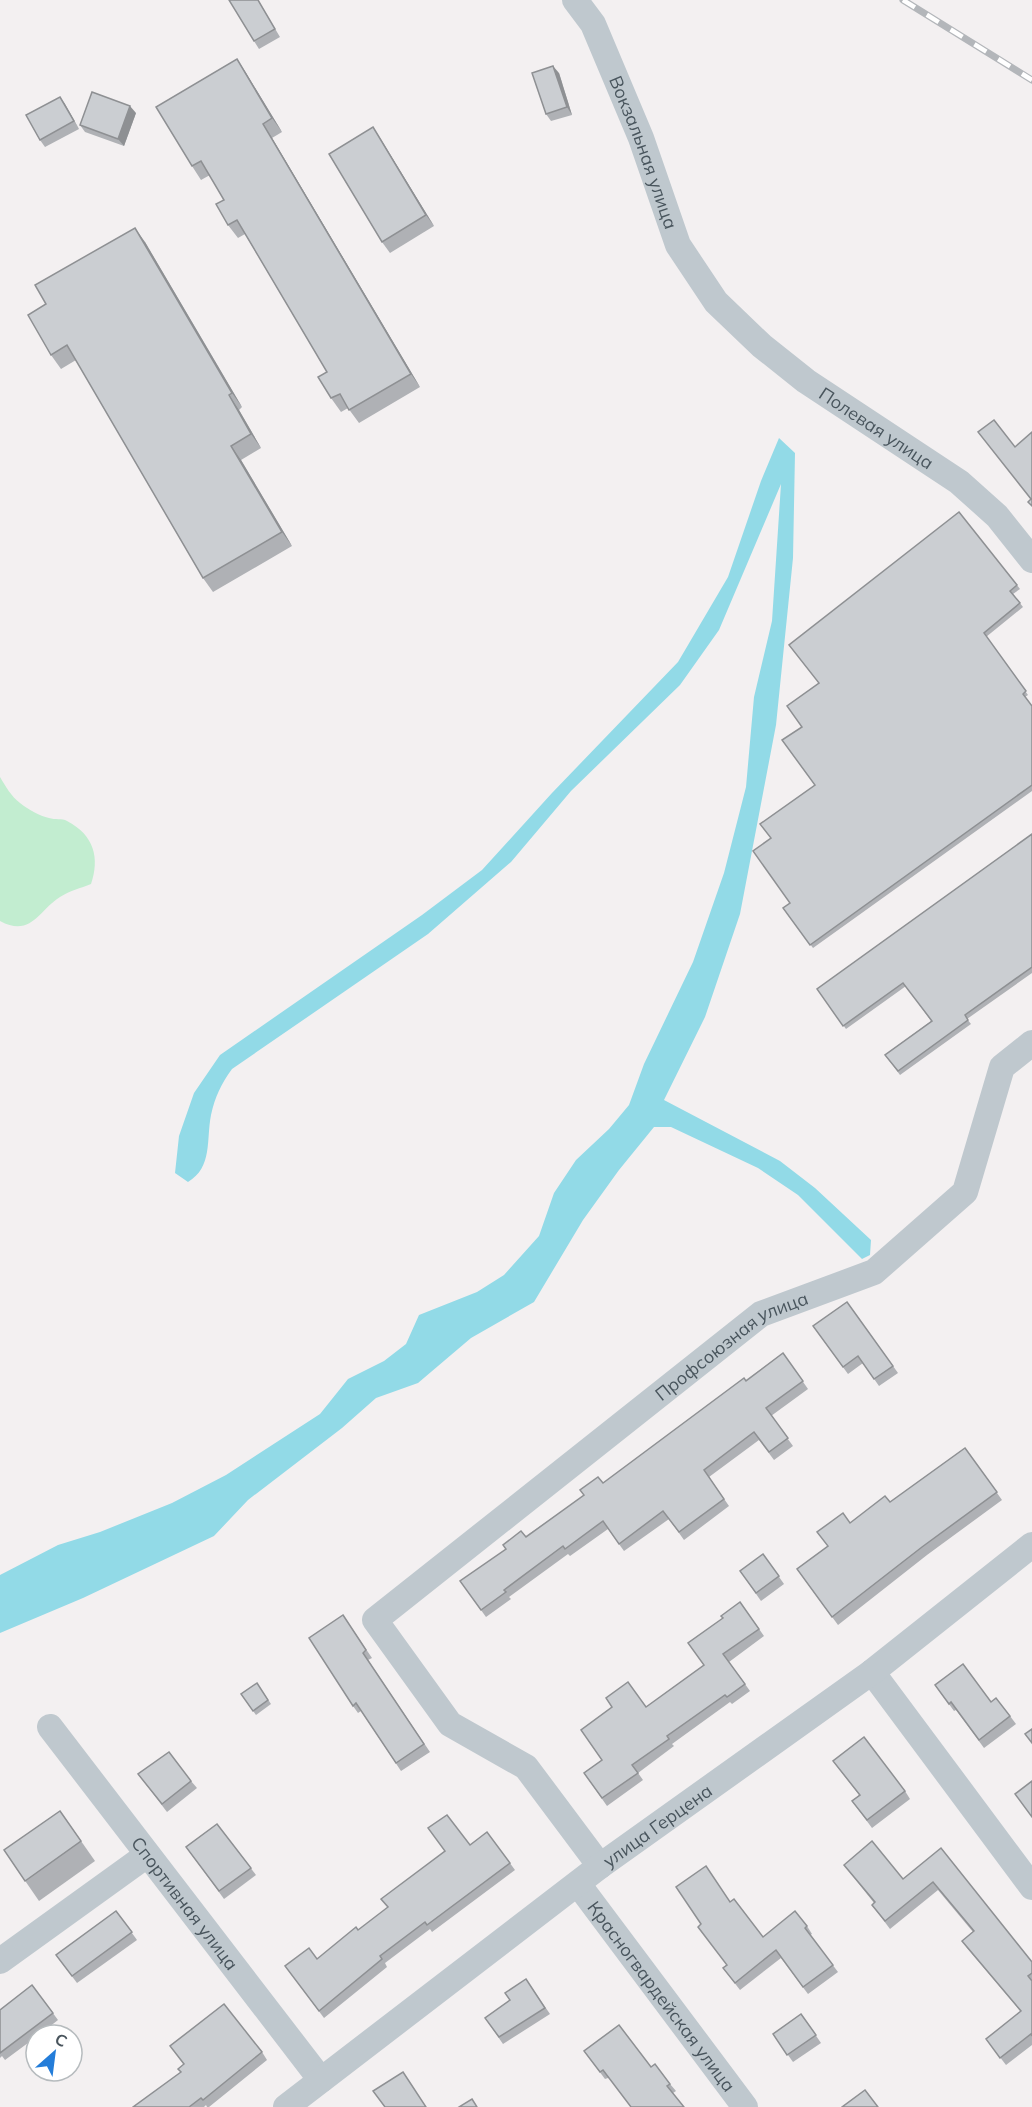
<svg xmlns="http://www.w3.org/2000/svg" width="1032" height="2107" font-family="Mulish,sans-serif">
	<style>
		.green { fill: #c2edd0 }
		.water { fill: #92dae7 }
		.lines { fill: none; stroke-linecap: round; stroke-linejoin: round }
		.minor { stroke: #bfc8ce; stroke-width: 26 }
		.rail-casing { stroke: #b3b6ba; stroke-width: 7 }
		.rail { stroke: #fff; stroke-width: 4.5; stroke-dasharray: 14; stroke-linecap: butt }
		.wall { fill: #afb1b5 }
		.shaded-wall { fill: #8e9093 }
		.building { fill: #cbced2; stroke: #8e9093; stroke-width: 1.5 }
		.labels { text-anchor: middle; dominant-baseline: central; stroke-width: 6; stroke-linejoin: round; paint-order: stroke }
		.street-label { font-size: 18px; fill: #49555d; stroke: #fff }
	</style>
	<rect width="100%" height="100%" fill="#f3f0f1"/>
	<path class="green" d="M0,777C6,787 11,796 20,803C27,809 40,816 49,818C55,820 62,818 67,821C94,835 100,858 91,884C81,888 69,891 60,897C39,910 31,938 0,921Z"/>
	<path class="water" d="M779,438L795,453L793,558L776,725L740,914L705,1017L664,1100L780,1161L815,1188L871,1240L870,1255L862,1259L798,1195L758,1168L671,1127H654L619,1170L583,1220L534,1302L471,1338L418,1383L376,1398L342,1428L248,1500L214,1536L83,1598L0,1633V1575L58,1545L100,1532L172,1503L226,1475L320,1414L348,1379L384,1361L406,1344L419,1315L477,1292L504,1275L539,1236L554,1193L576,1160L609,1129L629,1105L644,1064L693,962L724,873L746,787L754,697L772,621L781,484L719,630L680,685L571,791L511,862L428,934L232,1069C221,1084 215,1097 211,1115C206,1140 213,1167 188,1182L175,1173L179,1136L194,1093L220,1055L422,915L482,870L552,793L678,662L728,577L761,481Z"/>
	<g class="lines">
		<g class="minor">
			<path id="s1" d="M575,0L593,24L641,138L678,245L716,302L762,346L806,381L959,482L997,516L1032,560"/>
			<polyline points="872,1672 1032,1887"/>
			<path id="s2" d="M50,1727L321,2080"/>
			<path id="s3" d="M600,1866L526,1767L450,1724L375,1620L761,1314L874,1272L965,1192L1002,1067L1032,1043"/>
			<path id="s4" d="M578,1884L745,2107"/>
			<polyline points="0,1961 147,1855"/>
			<path id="s5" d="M286,2107L600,1866L872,1672L1032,1545"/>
		</g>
		<g class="rail-casing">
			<polyline id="rail" points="903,0 1032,80"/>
		</g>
		<use href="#rail" class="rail"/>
	</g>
	<g class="wall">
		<polygon points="258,0 280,37 259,49 254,41"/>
		<polygon points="237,59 246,73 282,132 272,138 420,387 359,423 348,408 341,412 331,398 327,372 245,234 238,238 228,225 224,200 210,175 201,180 192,166"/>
		<polygon points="559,73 572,115 551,121 546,114"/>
		<polygon points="60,97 79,129 45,147 40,140"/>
		<polygon points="136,113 124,146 85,132 80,125"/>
		<polygon points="380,138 434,226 390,253 382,242"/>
		<polygon points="145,242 242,407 239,410 261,448 241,460 292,546 213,592 203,578 76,360 61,369 51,355 46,304"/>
		<polygon points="1017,585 1020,589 1013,594 1023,607 986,637 1028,695 1025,697 1032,706 1032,791 813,948 783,908 790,903 770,838 815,785 782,740"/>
		<polygon points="1032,834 1032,973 967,1019 971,1024 900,1075 885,1055 931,1021 906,986 846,1029 817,989"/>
		<polygon points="847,1302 898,1373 879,1386 863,1363 848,1374 813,1326"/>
		<polygon points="783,1353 808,1389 771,1416 793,1446 774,1460 759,1440 709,1477 729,1506 684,1540 669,1519 624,1551 608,1529 570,1556 568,1554 509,1597 511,1599 486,1617 460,1581 603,1483"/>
		<polygon points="965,1448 1002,1500 927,1555 838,1625 797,1569 828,1546 850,1523 890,1502"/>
		<polygon points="763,1554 784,1584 761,1601 740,1571"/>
		<polygon points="740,1602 764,1636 729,1662 750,1691 732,1704 730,1702 672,1744 674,1746 638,1773 643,1780 607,1806 584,1773 602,1760 646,1707 704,1665 723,1618"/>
		<polygon points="343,1615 372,1658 368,1660 430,1752 401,1771 361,1711 358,1713 353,1706"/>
		<polygon points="257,1683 271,1704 256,1715 241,1694"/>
		<polygon points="935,1685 991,1702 1010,1716 1016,1724 984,1748 956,1710 954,1711"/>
		<polygon points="833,1761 905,1791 910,1799 872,1828 852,1801 859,1795"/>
		<polygon points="138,1774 191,1781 197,1788 167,1812"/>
		<polygon points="60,1811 95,1861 39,1901 4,1850"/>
		<polygon points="217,1824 256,1875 224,1899 186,1847"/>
		<polygon points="487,1832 515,1870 432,1932 430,1929 385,1963 387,1967 324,2018 285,1966 317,1959 358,1930 388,1908 445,1851 470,1845"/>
		<polygon points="941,1848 1032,1962 1032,2045 1006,2065 986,2039 1021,2012 967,1948 962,1941 973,1932 938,1890 890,1929 872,1905 874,1903 844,1865 903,1879"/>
		<polygon points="730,1902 763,1937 807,1926 812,1934 810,1935 838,1972 808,1994 781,1958 740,1990 723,1968 726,1965"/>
		<polygon points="116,1911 137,1940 77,1983 56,1955"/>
		<polygon points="526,1979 550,2014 503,2044 485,2018 510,2000"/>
		<polygon points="32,1985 58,2020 39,2035 36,2035 36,2037 5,2060 2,2056 0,2058 0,2010"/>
		<polygon points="801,2014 821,2043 793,2062 773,2034"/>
		<polygon points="170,2046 262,2052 267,2060 209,2107 207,2107 206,2105 204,2107 133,2107 181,2072 184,2064"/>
		<polygon points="584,2051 651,2067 670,2084 676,2091 673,2093 608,2078 605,2079"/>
	</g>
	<g class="shaded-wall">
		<polygon points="237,59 246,73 282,132 272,118"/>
		<polygon points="553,66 559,73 572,115 567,107"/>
		<polygon points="60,97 65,104 79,129 74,121"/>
		<polygon points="130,106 136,113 124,146 118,139"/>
		<polygon points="263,124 272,138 420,387 411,374"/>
		<polygon points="373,127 380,138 434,226 426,215"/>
		<polygon points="135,228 145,242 242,407 232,393"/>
		<polygon points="229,395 239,410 261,448 251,434"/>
		<polygon points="231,446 241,460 292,546 282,532"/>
	</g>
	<g class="building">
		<polygon points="229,0 258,0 275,29 254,41"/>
		<polygon points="237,59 272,118 263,124 411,374 349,410 340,394 331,398 318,377 327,372 237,220 228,225 216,204 224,200 201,161 192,166 156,107"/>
		<polygon points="553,66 567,107 546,114 532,73"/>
		<polygon points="92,92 130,106 118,139 80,125"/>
		<polygon points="60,97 74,121 40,140 26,115"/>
		<polygon points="373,127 426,215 382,242 329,154"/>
		<polygon points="135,228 232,393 229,395 251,434 231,446 282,532 203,578 67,345 51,355 28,315 46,304 35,285"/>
		<polygon points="994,420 1015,447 1032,432 1032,506 1028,502 1031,499 978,432"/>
		<polygon points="959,512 1017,585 1010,591 1020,603 984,633 1026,691 1023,694 1032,706 1032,785 810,945 783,908 790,903 753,851 771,838 760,824 815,785 782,740 802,727 787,706 819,683 789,645"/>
		<polygon points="1032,834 1032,967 965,1015 968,1020 898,1071 885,1055 932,1021 903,983 843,1026 817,989"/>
		<polygon points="847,1302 893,1366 874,1379 858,1356 843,1367 813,1326"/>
		<polygon points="783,1353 803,1381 766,1408 788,1438 769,1452 754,1432 704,1470 724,1499 679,1532 663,1511 619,1544 603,1521 565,1549 563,1546 504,1590 506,1592 481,1610 460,1581 506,1549 503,1545 521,1531 526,1537 584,1495 580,1490 598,1477 603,1483 744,1378 746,1381"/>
		<polygon points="965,1448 997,1492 922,1547 832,1617 797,1569 828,1546 817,1532 843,1513 850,1523 885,1496 890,1502"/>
		<polygon points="763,1554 779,1576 756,1593 740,1571"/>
		<polygon points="740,1602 759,1629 723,1654 745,1684 727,1697 725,1695 667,1736 669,1739 632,1765 638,1773 602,1798 584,1773 602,1760 581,1730 612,1707 606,1698 628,1682 646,1707 704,1665 688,1643 723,1618 721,1616"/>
		<polygon points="343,1615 366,1650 363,1653 424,1744 396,1763 356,1703 353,1706 309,1638"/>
		<polygon points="963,1664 991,1702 996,1698 1010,1716 979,1740 951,1702 949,1704 935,1685"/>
		<polygon points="257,1683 268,1700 253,1711 241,1694"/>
		<polygon points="1032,1729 1032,1743 1025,1734"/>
		<polygon points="864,1737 905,1791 867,1820 852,1801 860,1795 833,1761"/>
		<polygon points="169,1752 191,1781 162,1804 138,1774"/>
		<polygon points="1032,1781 1032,1817 1015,1794"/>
		<polygon points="60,1811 81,1841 25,1881 4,1850"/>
		<polygon points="447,1815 470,1845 487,1832 510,1863 427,1925 425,1922 380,1956 382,1959 319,2011 285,1966 309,1948 317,1959 356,1927 358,1930 388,1907 381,1899 445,1851 428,1828"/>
		<polygon points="217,1824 251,1868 219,1891 186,1847"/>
		<polygon points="872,1841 903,1879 941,1848 1032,1962 1032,1973 1028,1976 1032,1981 1032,2036 1031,2034 1000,2058 986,2039 1021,2011 962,1941 974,1931 933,1882 885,1921 872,1905 875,1902 844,1865"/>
		<polygon points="706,1866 730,1902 734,1899 763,1937 795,1911 807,1926 805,1928 833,1965 803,1987 776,1950 735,1983 723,1968 727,1965 698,1927 701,1924 676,1887"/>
		<polygon points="116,1911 132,1932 72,1976 56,1955"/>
		<polygon points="526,1979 545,2008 499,2037 485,2018 510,2000 505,1993"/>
		<polygon points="32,1985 53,2013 0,2053 0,2010"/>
		<polygon points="224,2004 262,2052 203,2100 201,2098 189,2107 133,2107 181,2072 178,2069 184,2064 170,2046"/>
		<polygon points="801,2014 816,2035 787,2055 773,2034"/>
		<polygon points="619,2025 651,2067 655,2064 670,2084 667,2086 684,2107 631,2107 603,2070 600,2072 584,2051"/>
		<polygon points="403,2072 426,2107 385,2107 373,2091"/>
		<polygon points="865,2090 878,2107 842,2107"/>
		<polygon points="472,2099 477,2107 459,2107"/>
	</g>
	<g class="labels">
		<g class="street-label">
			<text stroke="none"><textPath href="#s1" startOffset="168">Вокзальная улица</textPath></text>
			<text stroke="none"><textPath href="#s1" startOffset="540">Полевая улица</textPath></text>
			<text stroke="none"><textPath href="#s3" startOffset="790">Профсоюзная улица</textPath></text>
			<text stroke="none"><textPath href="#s5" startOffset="466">улица Герцена</textPath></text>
			<text stroke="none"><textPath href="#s2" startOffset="222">Спортивная улица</textPath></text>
			<text stroke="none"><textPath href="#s4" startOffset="140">Красногвардейская улица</textPath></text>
		</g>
	</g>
	<g transform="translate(54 2053) rotate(28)"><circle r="28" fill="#ffffff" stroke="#b6bbbe" stroke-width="1.5"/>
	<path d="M0-4.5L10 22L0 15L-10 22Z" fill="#247dd9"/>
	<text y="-9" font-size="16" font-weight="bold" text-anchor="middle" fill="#49555d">С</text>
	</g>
</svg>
